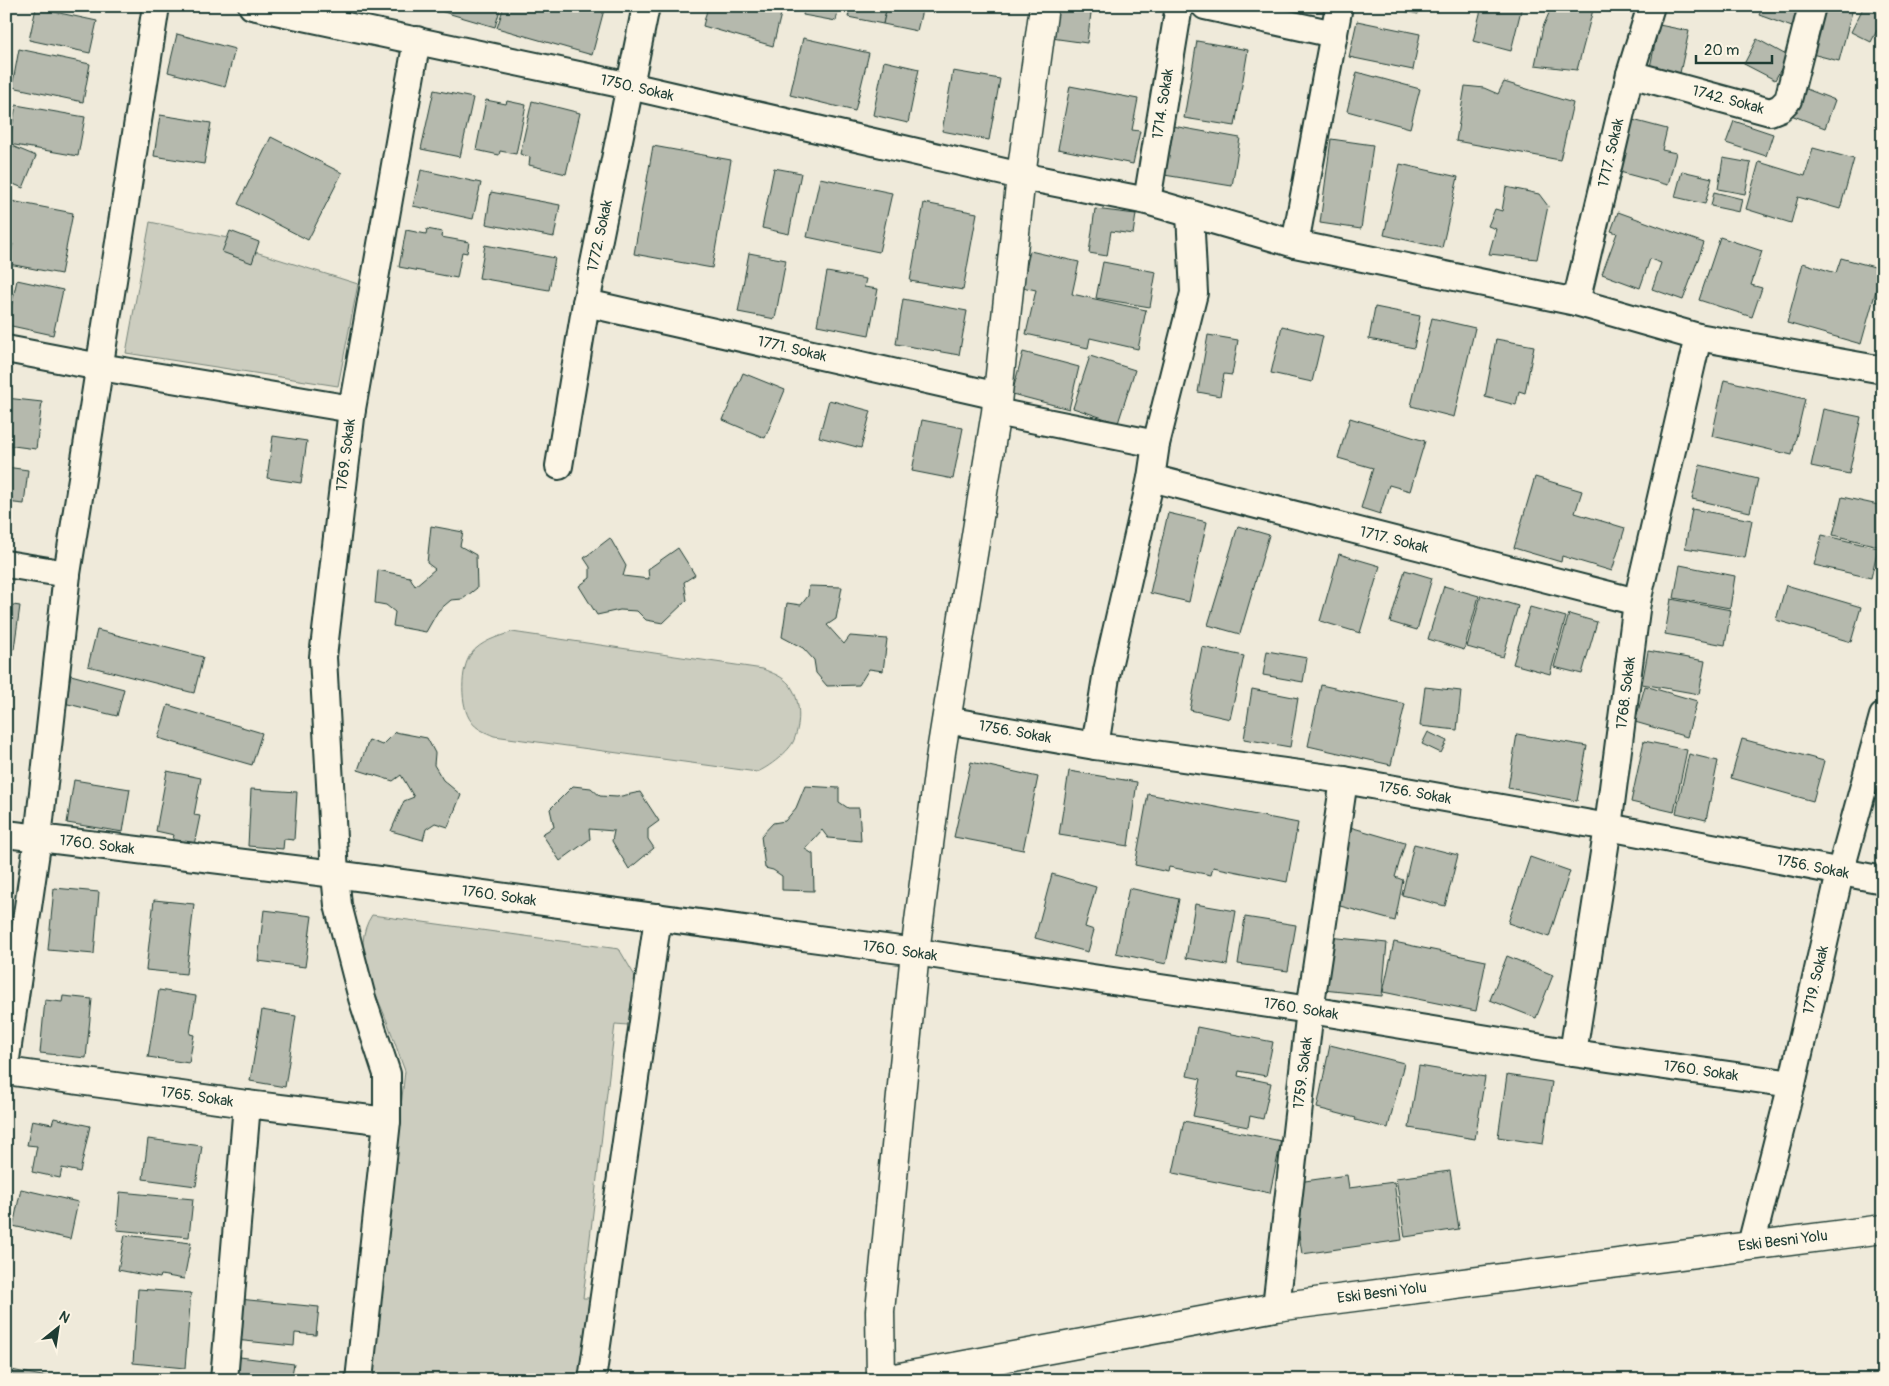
<svg xmlns="http://www.w3.org/2000/svg" width="1889" height="1386" font-family="Pangolin,sans-serif">
	<style>
		.green { fill: #cccdbf; stroke: #76857a }
		.building { fill: #b5b9ad; stroke: #1f3d34 }
		.lines { fill: none; stroke-linecap: round; stroke-linejoin: round }
		.street-casing { stroke: #1f3d34; stroke-width: 30 }
		.secondary-casing { stroke: #1f3d34; stroke-width: 31 }
		.street { stroke: #fcf5e5; stroke-width: 26 }
		.secondary { stroke: #fcf5e5; stroke-width: 28 }
		.labels { text-anchor: middle; dominant-baseline: central; stroke-width: 5; stroke-linejoin: round; paint-order: stroke }
		.street-label { font-size: 15px; fill: #1f3d34; stroke: #fcf5e5 }
	</style>
	<rect width="100%" height="100%" fill="#efeada"/>
	<filter id="ink" filterUnits="userSpaceOnUse"><feTurbulence type="fractalNoise" baseFrequency=".02" numOctaves="2"/><feDisplacementMap in="SourceGraphic" scale="10" xChannelSelector="R" yChannelSelector="G"/><feConvolveMatrix kernelMatrix="1 2 1 2 8 2 1 2 1" color-interpolation-filters="sRGB"/></filter>
	<g filter="url(#ink)">
		<g class="green">
			<polygon points="150,222 242,241 246,249 358,284 338,386 126,353"/>
			<path d="M512,632L763,669C772,673 782,676 789,684C801,699 801,723 794,740C790,751 768,768 757,772L494,736C485,732 476,729 471,721C460,707 460,668 471,654C481,641 497,637 512,632Z"/>
			<path d="M372,915L619,949L635,976L628,1025L615,1024L583,1298H594L581,1380H370L405,1071C399,1056 394,1039 388,1024C376,991 349,949 372,915Z"/>
		</g>
		<g class="building">
			<polygon points="423,6 501,6 495,27"/>
			<polygon points="504,6 605,6 592,55 497,28"/>
			<polygon points="708,6 783,6 773,46 703,26"/>
			<polygon points="805,6 839,6 836,21 803,15"/>
			<polygon points="851,6 887,6 883,24 848,17"/>
			<polygon points="887,6 923,6 917,31 883,24"/>
			<polygon points="1048,6 1092,6 1087,43 1044,37"/>
			<polygon points="1380,6 1420,6 1418,14"/>
			<polygon points="1482,6 1522,6 1511,51 1473,41"/>
			<polygon points="1552,6 1594,6 1577,70 1535,65 1543,27"/>
			<polygon points="1763,6 1800,6 1792,27 1759,15"/>
			<polygon points="1821,6 1853,8 1839,61 1808,53"/>
			<polygon points="1864,6 1883,6 1883,19 1871,42 1851,32"/>
			<polygon points="36,8 97,21 90,53 29,40"/>
			<polygon points="1357,21 1420,34 1413,70 1349,57"/>
			<polygon points="1659,25 1689,31 1680,73 1650,67"/>
			<polygon points="177,34 235,49 225,87 168,72"/>
			<polygon points="803,38 869,53 855,111 790,95"/>
			<polygon points="1757,39 1788,56 1775,80 1744,64"/>
			<polygon points="1197,41 1248,50 1235,126 1184,118"/>
			<polygon points="19,49 90,64 83,102 12,87"/>
			<polygon points="884,61 919,69 908,123 873,115"/>
			<polygon points="953,71 1000,79 989,140 942,131"/>
			<polygon points="1357,72 1420,89 1410,128 1347,111"/>
			<polygon points="1504,82 1573,103 1560,160 1456,141 1465,86 1484,88 1498,94"/>
			<polygon points="1070,86 1138,99 1132,130 1140,131 1133,164 1058,149"/>
			<polygon points="1801,87 1835,100 1825,128 1791,115"/>
			<polygon points="434,90 473,98 460,157 421,149"/>
			<polygon points="486,100 506,104 507,101 526,105 516,154 500,151 499,155 476,150"/>
			<polygon points="532,101 580,113 566,174 529,165 530,157 520,154"/>
			<polygon points="16,105 85,117 78,156 9,144"/>
			<polygon points="160,115 211,123 204,164 154,156"/>
			<polygon points="1629,119 1667,129 1662,150 1676,153 1668,185 1616,171"/>
			<polygon points="1734,121 1773,134 1766,156 1726,143"/>
			<polygon points="1167,125 1240,138 1232,186 1158,174"/>
			<polygon points="271,137 342,173 308,240 238,204"/>
			<polygon points="1331,139 1373,145 1361,229 1320,223"/>
			<polygon points="12,146 36,156 23,188 6,181 6,160"/>
			<polygon points="653,146 731,160 712,268 634,254"/>
			<polygon points="1813,148 1854,159 1840,209 1798,197 1791,223 1746,209 1759,162 1805,176"/>
			<polygon points="1723,158 1751,163 1745,194 1718,189"/>
			<polygon points="1400,164 1458,177 1442,248 1384,235"/>
			<polygon points="774,168 801,173 789,234 762,228"/>
			<polygon points="421,170 481,183 473,219 413,206"/>
			<polygon points="1682,171 1712,178 1705,204 1675,197"/>
			<polygon points="820,178 892,193 879,252 807,237"/>
			<polygon points="1506,187 1539,194 1548,206 1537,259 1489,254 1496,229 1488,226 1495,209 1502,211"/>
			<polygon points="491,192 560,205 554,237 486,224"/>
			<polygon points="1714,192 1742,199 1739,212 1711,206"/>
			<polygon points="6,200 73,213 61,274 9,264 13,244 6,242"/>
			<polygon points="924,203 977,213 963,290 910,281"/>
			<polygon points="1095,209 1136,214 1133,234 1111,231 1107,256 1089,253"/>
			<polygon points="1618,212 1704,243 1683,300 1652,289 1661,263 1650,259 1640,288 1602,274 1617,233 1611,231"/>
			<polygon points="427,229 442,232 441,237 469,242 467,253 462,252 457,278 399,267 406,230 426,234"/>
			<polygon points="230,231 259,242 252,263 222,252"/>
			<polygon points="1720,237 1762,251 1751,285 1762,288 1752,317 1699,300"/>
			<polygon points="485,245 555,258 549,290 479,278"/>
			<polygon points="1030,251 1079,262 1072,294 1146,310 1138,349 1090,338 1088,348 1026,334 1036,290 1022,287"/>
			<polygon points="749,253 786,260 775,319 738,312"/>
			<polygon points="1841,258 1882,269 1861,344 1787,323 1803,263 1836,273"/>
			<polygon points="1103,262 1156,272 1150,307 1096,298"/>
			<polygon points="827,272 866,279 864,287 878,289 869,335 817,325"/>
			<polygon points="17,280 63,290 53,335 7,325"/>
			<polygon points="903,299 967,311 959,355 896,344"/>
			<polygon points="1375,307 1420,316 1414,348 1369,339"/>
			<polygon points="1432,318 1475,328 1454,417 1411,406"/>
			<polygon points="1282,326 1323,336 1312,382 1271,373"/>
			<polygon points="1208,335 1238,340 1232,375 1224,374 1220,396 1198,392"/>
			<polygon points="1496,339 1534,346 1525,393 1519,391 1516,405 1485,397"/>
			<polygon points="1023,352 1079,367 1069,409 1012,394"/>
			<polygon points="1090,356 1135,370 1118,423 1073,408"/>
			<polygon points="743,373 785,390 765,438 723,420"/>
			<polygon points="1724,380 1805,399 1792,455 1712,436"/>
			<polygon points="6,398 42,402 36,449 6,445"/>
			<polygon points="829,400 871,411 861,448 819,437"/>
			<polygon points="1823,409 1861,417 1849,474 1811,466"/>
			<polygon points="1350,418 1425,441 1410,491 1389,485 1380,514 1361,508 1373,468 1338,458"/>
			<polygon points="922,420 963,428 953,479 912,471"/>
			<polygon points="273,436 307,441 301,483 267,478"/>
			<polygon points="1700,465 1758,479 1750,512 1692,499"/>
			<polygon points="6,467 28,470 24,504 6,502"/>
			<polygon points="1535,477 1582,491 1575,513 1625,528 1612,571 1562,556 1561,562 1514,548"/>
			<polygon points="1842,497 1883,506 1883,524 1878,546 1833,535"/>
			<polygon points="1692,509 1752,520 1745,558 1685,548"/>
			<polygon points="1168,513 1207,522 1189,602 1150,593"/>
			<polygon points="431,526 463,532 460,546 476,555 477,588 463,599 451,600 438,611 426,632 393,626 395,612 386,605 375,603 378,570 410,577 415,586 435,569 427,563"/>
			<polygon points="1238,526 1269,535 1240,634 1208,625"/>
			<polygon points="1822,535 1878,548 1871,578 1814,565"/>
			<polygon points="610,538 626,566 623,576 649,579 648,569 678,548 695,575 684,582 687,600 663,623 646,620 637,611 620,610 597,615 579,586 590,578 590,567 584,558"/>
			<polygon points="1339,554 1380,566 1360,633 1320,621"/>
			<polygon points="1680,565 1735,576 1730,608 1674,598"/>
			<polygon points="1405,570 1432,578 1417,630 1390,622"/>
			<polygon points="1786,585 1861,607 1851,642 1776,620"/>
			<polygon points="809,586 842,587 836,619 827,625 844,644 850,636 887,639 883,671 869,669 859,685 827,686 816,673 814,660 803,648 782,637 787,603 801,605 808,596"/>
			<polygon points="1444,586 1479,596 1464,650 1428,639"/>
			<polygon points="1481,595 1518,606 1503,657 1467,647"/>
			<polygon points="1671,599 1731,610 1725,645 1665,634"/>
			<polygon points="6,604 20,606 14,649 6,648"/>
			<polygon points="1530,607 1566,617 1550,674 1513,664"/>
			<polygon points="1569,614 1597,622 1582,674 1554,667"/>
			<polygon points="97,630 203,657 194,693 88,666"/>
			<polygon points="1202,647 1244,656 1230,719 1190,710"/>
			<polygon points="1267,651 1307,658 1303,682 1263,675"/>
			<polygon points="1648,651 1705,661 1699,694 1642,684"/>
			<polygon points="71,675 124,689 117,716 64,703"/>
			<polygon points="1321,685 1405,704 1391,765 1308,746"/>
			<polygon points="1645,686 1697,701 1687,737 1635,722"/>
			<polygon points="1425,687 1461,691 1457,730 1420,726"/>
			<polygon points="1252,689 1298,698 1290,747 1244,739"/>
			<polygon points="168,705 262,733 252,765 158,738"/>
			<polygon points="395,732 427,738 435,753 434,765 443,780 461,795 448,827 435,823 426,829 423,840 391,831 404,801 414,797 401,775 393,781 358,770 369,740 382,745"/>
			<polygon points="1428,732 1447,741 1441,753 1422,744"/>
			<polygon points="1517,734 1587,746 1577,801 1508,788"/>
			<polygon points="1742,739 1824,761 1813,801 1731,778"/>
			<polygon points="1644,741 1687,750 1674,812 1631,802"/>
			<polygon points="1689,754 1718,761 1706,820 1676,813"/>
			<polygon points="971,762 1038,777 1023,850 954,837"/>
			<polygon points="167,771 201,778 194,815 200,816 193,850 171,846 174,835 156,831"/>
			<polygon points="1069,771 1137,782 1128,846 1059,835"/>
			<polygon points="74,780 130,789 123,832 67,823"/>
			<polygon points="573,786 591,788 600,796 617,797 640,792 659,821 648,829 648,839 654,848 629,869 612,841 614,831 589,829 590,839 560,861 542,834 554,827 550,809"/>
			<polygon points="805,786 839,788 839,802 848,808 859,808 861,841 828,838 822,830 805,849 813,854 814,891 782,890 782,876 773,870 765,868 761,836 773,823 785,821 796,808"/>
			<polygon points="251,789 297,792 294,840 284,839 283,849 248,846"/>
			<polygon points="1148,794 1298,823 1287,882 1213,867 1211,875 1169,867 1168,872 1135,865"/>
			<polygon points="1350,827 1405,843 1395,877 1403,880 1395,921 1329,903"/>
			<polygon points="1414,844 1458,855 1445,906 1402,895"/>
			<polygon points="1530,857 1570,871 1549,937 1508,923"/>
			<polygon points="1052,874 1096,887 1085,927 1094,930 1088,952 1035,938"/>
			<polygon points="54,888 99,892 94,954 48,950"/>
			<polygon points="1129,888 1179,899 1166,964 1116,953"/>
			<polygon points="154,900 194,904 186,974 146,970"/>
			<polygon points="1195,904 1236,911 1227,965 1186,958"/>
			<polygon points="264,910 312,916 305,967 258,961"/>
			<polygon points="1245,917 1296,925 1288,971 1238,964"/>
			<polygon points="1329,937 1387,943 1382,996 1323,990"/>
			<polygon points="1394,942 1486,961 1476,1011 1383,992"/>
			<polygon points="1507,956 1553,975 1536,1018 1490,1000"/>
			<polygon points="159,990 196,996 190,1034 194,1035 189,1063 148,1057"/>
			<polygon points="63,996 92,999 86,1058 40,1053 45,1000 62,1002"/>
			<polygon points="262,1010 296,1016 285,1087 250,1081"/>
			<polygon points="1197,1027 1273,1042 1266,1076 1239,1071 1238,1076 1271,1083 1263,1119 1250,1116 1248,1127 1193,1116 1201,1079 1187,1076"/>
			<polygon points="1330,1045 1404,1063 1388,1128 1355,1120 1356,1118 1317,1108"/>
			<polygon points="1419,1066 1485,1077 1475,1139 1409,1128"/>
			<polygon points="1507,1075 1552,1082 1543,1144 1498,1137"/>
			<polygon points="54,1118 90,1126 80,1172 62,1168 60,1178 32,1172 37,1146 27,1145 32,1120 52,1124"/>
			<polygon points="1184,1121 1281,1141 1270,1193 1173,1173"/>
			<polygon points="148,1139 202,1146 196,1186 143,1179"/>
			<polygon points="1450,1171 1459,1229 1405,1237 1396,1178"/>
			<polygon points="1347,1175 1349,1188 1394,1182 1402,1240 1302,1254 1291,1183"/>
			<polygon points="21,1189 78,1202 70,1239 13,1226"/>
			<polygon points="120,1192 193,1199 189,1237 117,1230"/>
			<polygon points="125,1235 191,1243 184,1279 161,1275 160,1278 118,1270"/>
			<polygon points="138,1289 191,1293 185,1368 133,1363"/>
			<polygon points="239,1299 319,1307 316,1335 295,1333 294,1346 235,1340"/>
			<polygon points="240,1357 294,1364 291,1380 237,1380"/>
			<polygon points="6,1369 63,1380 6,1380"/>
		</g>
		<g class="lines">
			<g class="street-casing">
				<g id="street">
					<polyline points="252,6 630,86 1021,176 1147,201 1295,244 1576,302 1698,337 1883,370"/>
					<polyline points="1205,6 1334,34"/>
					<polyline points="1630,74 1770,112 1780,108 1788,100 1812,6"/>
					<polyline points="1147,201 1179,6"/>
					<polyline points="1295,244 1339,6"/>
					<polyline points="1576,302 1630,74 1651,6"/>
					<polyline points="586,303 998,396"/>
					<polyline points="6,349 100,367 352,409"/>
					<polyline points="996,412 1156,444"/>
					<polyline points="559,466 586,303 646,6"/>
					<polyline points="1151,478 1637,602"/>
					<polyline points="6,564 67,574"/>
					<polyline points="946,720 1095,746 1344,780 1608,827 1883,880"/>
					<polyline points="1095,746 1107,671 1151,478 1156,444 1194,293 1190,213"/>
					<polyline points="6,834 335,874 915,952 1310,1010 1573,1053 1792,1084"/>
					<polyline points="1573,1053 1608,827 1637,602 1698,337"/>
					<polyline points="6,1059 38,838 67,574 156,6"/>
					<polyline points="6,1071 247,1104 387,1121"/>
					<polyline points="1751,1245 1792,1084 1840,873 1883,716"/>
					<polyline points="1276,1307 1310,1010 1344,780"/>
					<polyline points="224,1380 247,1104"/>
					<polyline points="359,1380 387,1121 387,1074 362,998 338,905 335,874 323,657 352,409 417,40"/>
					<polyline points="592,1380 658,917"/>
				</g>
			</g>
			<g class="secondary-casing">
				<g id="secondary">
					<polyline points="881,1380 880,1311 915,952 941,752 996,412 1021,176 1044,6"/>
					<polyline points="884,1380 1276,1307 1883,1229"/>
				</g>
			</g>
			<use href="#street" class="street"/>
			<use href="#secondary" class="secondary"/>
		</g>
	</g>
	<g class="labels">
		<g class="street-label">
			<text transform="translate(637 88) rotate(13)">1750. Sokak</text>
			<text transform="translate(1728 100) rotate(15)">1742. Sokak</text>
			<text transform="translate(1163 104) rotate(-81)">1714. Sokak</text>
			<text transform="translate(1611 153) rotate(-77)">1717. Sokak</text>
			<text transform="translate(600 236) rotate(-78)">1772. Sokak</text>
			<text transform="translate(792 349) rotate(13)">1771. Sokak</text>
			<text transform="translate(346 455) rotate(-83)">1769. Sokak</text>
			<text transform="translate(1394 540) rotate(14)">1717. Sokak</text>
			<text transform="translate(1626 693) rotate(-83)">1768. Sokak</text>
			<text transform="translate(1015 732) rotate(10)">1756. Sokak</text>
			<text transform="translate(1415 793) rotate(10)">1756. Sokak</text>
			<text transform="translate(97 845) rotate(7)">1760. Sokak</text>
			<text transform="translate(1813 867) rotate(11)">1756. Sokak</text>
			<text transform="translate(499 896) rotate(8)">1760. Sokak</text>
			<text transform="translate(900 951) rotate(8)">1760. Sokak</text>
			<text transform="translate(1816 980) rotate(-77)">1719. Sokak</text>
			<text transform="translate(1301 1009) rotate(9)">1760. Sokak</text>
			<text transform="translate(1701 1071) rotate(8)">1760. Sokak</text>
			<text transform="translate(1303 1073) rotate(-83)">1759. Sokak</text>
			<text transform="translate(197 1097) rotate(8)">1765. Sokak</text>
			<text transform="translate(1783 1241) rotate(-7)">Eski Besni Yolu</text>
			<text transform="translate(1382 1293) rotate(-7)">Eski Besni Yolu</text>
		</g>
	</g>
	<rect width="1889" height="1386" fill="none" stroke="#fcf5e5" stroke-width="25"/>
	<rect x="12" y="12" width="1864" height="1361" fill="none" stroke="#1f3d34" stroke-width="2" filter="url(#ink)"/>
	<g transform="translate(58 1328) rotate(30)" stroke="#fcf5e5" stroke-width="4" paint-order="stroke">
	<path d="M0-4L9 19L0 12L-9 19Z" fill="#1f3d34"/>
	<text y="-8" font-size="14" font-weight="bold" text-anchor="middle" fill="#1f3d34">N</text>
	</g>
	<path d="M1696 55v8h76v-8" fill="none" stroke="#1f3d34" stroke-width="2.5"/>
	<text x="1704" y="55" font-size="15" fill="#1f3d34" stroke="#fcf5e5" stroke-width="4" paint-order="stroke">20 m</text>
</svg>
